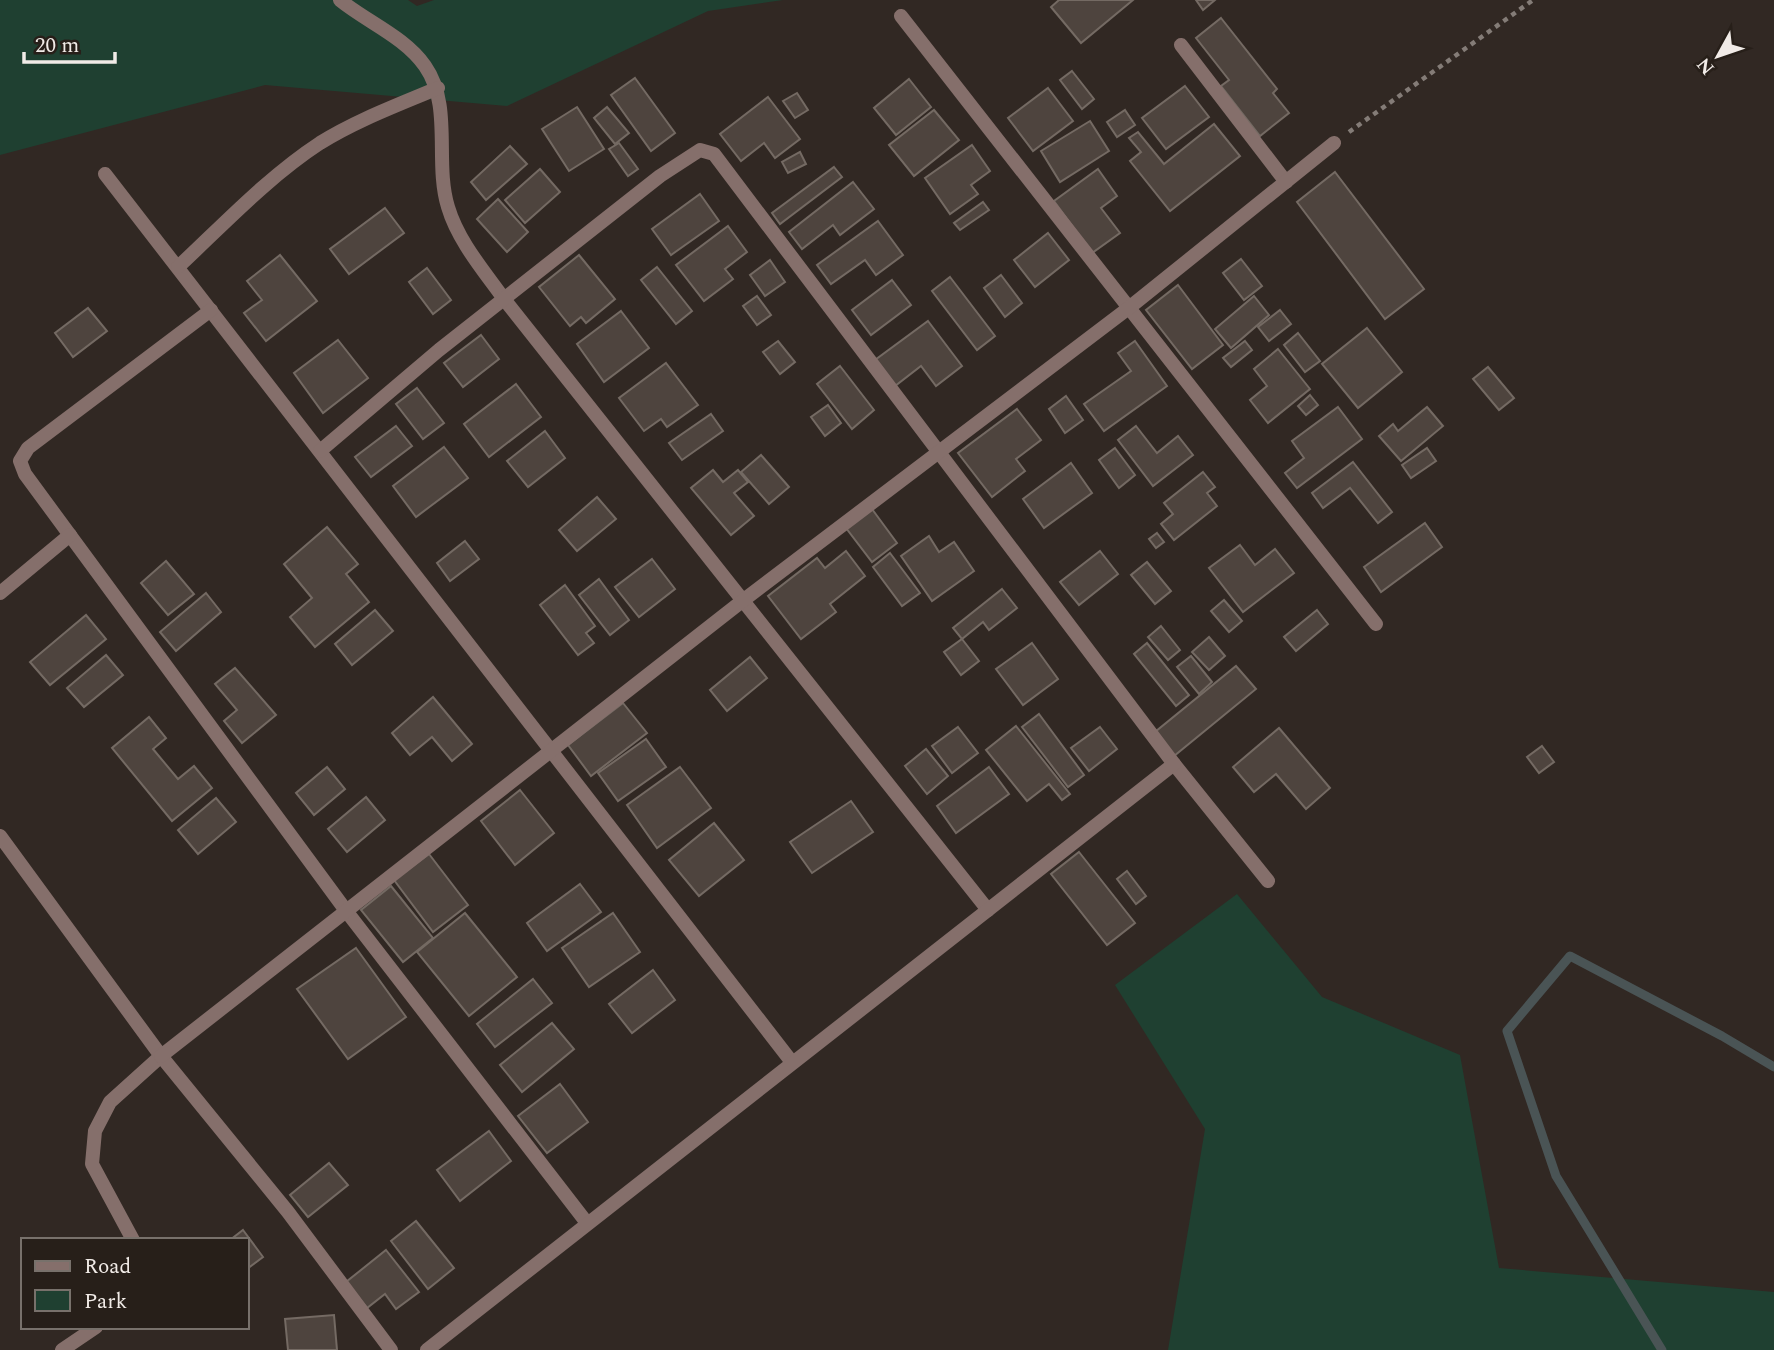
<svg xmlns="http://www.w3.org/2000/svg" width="1774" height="1350" font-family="Spectral,serif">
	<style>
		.green { fill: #1f4031 }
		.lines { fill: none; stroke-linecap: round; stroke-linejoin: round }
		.stream { stroke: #4a5455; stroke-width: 9 }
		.building { fill: #4e443e; stroke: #746a63; stroke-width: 2 }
		.path { stroke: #847c77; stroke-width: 4.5; stroke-dasharray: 5 5; stroke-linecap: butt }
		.service { stroke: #856f6b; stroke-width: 14 }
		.minor { stroke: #856f6b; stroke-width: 14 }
	</style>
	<rect width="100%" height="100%" fill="#312823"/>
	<g class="green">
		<polygon points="0,0 408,0 417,6 434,0 783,0 708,11 507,106 265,85 0,155"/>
		<polygon points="1237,894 1322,997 1460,1055 1499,1268 1774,1292 1774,1350 1168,1350 1205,1129 1115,985"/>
	</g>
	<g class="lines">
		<polyline class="stream" points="1662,1350 1556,1176 1507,1031 1570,956 1722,1036 1774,1067"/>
	</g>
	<g class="building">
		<polygon points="1059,0 1133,0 1081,43 1051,7"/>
		<polygon points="1196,0 1215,0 1203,10"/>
		<polygon points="1221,18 1277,89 1273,93 1289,113 1260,136 1221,86 1229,80 1196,38"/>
		<polygon points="1072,71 1094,99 1082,109 1060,80"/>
		<polygon points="635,78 675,133 651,151 611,95"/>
		<polygon points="909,79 931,107 896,135 874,108"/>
		<polygon points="1185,86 1209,117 1166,149 1142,118"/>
		<polygon points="1048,88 1073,121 1033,151 1008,118"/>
		<polygon points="797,93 808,110 795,118 783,101"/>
		<polygon points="768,97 800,139 775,158 764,143 741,161 720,134"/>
		<polygon points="577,107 604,149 569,171 542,129"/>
		<polygon points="607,107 629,133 615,144 594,118"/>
		<polygon points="934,110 959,140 914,176 889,145"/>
		<polygon points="1125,110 1135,125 1117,137 1107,122"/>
		<polygon points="1090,121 1109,151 1060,182 1041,151"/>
		<polygon points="1214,124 1240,156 1170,211 1130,161 1141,152 1129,138 1138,132 1164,164"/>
		<polygon points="619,143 638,169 628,176 609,149"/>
		<polygon points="972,145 990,171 971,185 978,194 950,214 925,178"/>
		<polygon points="510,146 527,164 486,200 471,182"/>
		<polygon points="800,152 806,164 788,173 782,162"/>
		<polygon points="834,167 842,177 780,224 772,213"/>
		<polygon points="540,169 560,192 525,223 505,200"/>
		<polygon points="1098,169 1117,196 1101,208 1120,233 1092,253 1054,201"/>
		<polygon points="1335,172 1424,289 1385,319 1297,202"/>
		<polygon points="853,182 874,209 840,235 833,225 802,249 789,232"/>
		<polygon points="700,194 719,221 671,255 652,229"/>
		<polygon points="498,199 528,232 507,252 477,219"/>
		<polygon points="983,202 989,210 960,230 954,223"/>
		<polygon points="385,208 404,233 349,274 330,249"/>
		<polygon points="878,221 903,255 876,275 865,260 831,284 817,265"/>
		<polygon points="728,226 747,252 725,269 733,279 704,301 676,265"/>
		<polygon points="1048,233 1069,260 1035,287 1014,260"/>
		<polygon points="280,255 317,301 266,341 244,313 262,300 247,281"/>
		<polygon points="579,255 615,299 586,323 581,317 570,326 539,287"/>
		<polygon points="1241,259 1262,286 1244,300 1223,273"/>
		<polygon points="770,260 785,282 765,296 750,275"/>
		<polygon points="657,267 692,311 676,324 641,280"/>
		<polygon points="427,268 451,300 433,314 409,282"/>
		<polygon points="1001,275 1022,303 1005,317 984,288"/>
		<polygon points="950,277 995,336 977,350 932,291"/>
		<polygon points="892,280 911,305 871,335 852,310"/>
		<polygon points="1178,285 1223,345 1192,369 1146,310"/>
		<polygon points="757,296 771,315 757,325 743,306"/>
		<polygon points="1254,296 1269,315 1231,348 1215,329"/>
		<polygon points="88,308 107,331 73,357 55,333"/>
		<polygon points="1280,310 1291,324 1269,341 1258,327"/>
		<polygon points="621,311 649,348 604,382 577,344"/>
		<polygon points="928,321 962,366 936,386 921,366 895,386 875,360"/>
		<polygon points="1367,328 1402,372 1358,408 1322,364"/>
		<polygon points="1298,333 1320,361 1305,372 1284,345"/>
		<polygon points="481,335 499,359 463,387 444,363"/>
		<polygon points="338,340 368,378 323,413 294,373"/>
		<polygon points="778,341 795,362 780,374 763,352"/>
		<polygon points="1135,341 1167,386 1104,431 1084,404 1131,371 1118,353"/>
		<polygon points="1245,341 1252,350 1231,367 1223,358"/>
		<polygon points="1278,349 1310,389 1268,423 1250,400 1267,386 1254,369"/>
		<polygon points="666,363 698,405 667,427 661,419 644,431 619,398"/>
		<polygon points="840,366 874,410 852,429 817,384"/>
		<polygon points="1488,367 1514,398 1499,410 1473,379"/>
		<polygon points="516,384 541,417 489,457 464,424"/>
		<polygon points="417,388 444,423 423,439 396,404"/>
		<polygon points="1310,395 1318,405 1306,415 1298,406"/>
		<polygon points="1066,396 1083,420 1065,433 1049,409"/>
		<polygon points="828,405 841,423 825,436 811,417"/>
		<polygon points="1338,407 1362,439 1297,488 1285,473 1304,458 1292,441"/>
		<polygon points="1427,407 1443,426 1401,461 1379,436 1393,424 1398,431"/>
		<polygon points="1017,409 1041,440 1016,459 1025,471 992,497 958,453"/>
		<polygon points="711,414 723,431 682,460 669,443"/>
		<polygon points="396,426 412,446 371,477 355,457"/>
		<polygon points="1136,426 1157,453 1178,436 1193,455 1153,486 1118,440"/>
		<polygon points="545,431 565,458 528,487 507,461"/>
		<polygon points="444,447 468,478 416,517 393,486"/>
		<polygon points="1115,448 1135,475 1119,488 1099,460"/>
		<polygon points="1427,448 1436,461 1411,478 1402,465"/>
		<polygon points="761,455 789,487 769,504 741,472"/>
		<polygon points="1353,462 1392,512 1378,523 1350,488 1323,508 1312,493"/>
		<polygon points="1071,463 1092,493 1044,528 1023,499"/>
		<polygon points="713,470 723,482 738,470 748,482 734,493 754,516 731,535 691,488"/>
		<polygon points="1203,472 1215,487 1207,493 1217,506 1174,540 1161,524 1173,514 1164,503"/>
		<polygon points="597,497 616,519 577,551 559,530"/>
		<polygon points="872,509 897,543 872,562 846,528"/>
		<polygon points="1425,523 1442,547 1381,592 1364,567"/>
		<polygon points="327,527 358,564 346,574 369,602 315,647 290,617 312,598 284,564"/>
		<polygon points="1157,533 1164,542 1156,548 1149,539"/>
		<polygon points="929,536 939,552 954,542 974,571 932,601 901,556"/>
		<polygon points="465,541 479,559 450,581 437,563"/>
		<polygon points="1240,545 1255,565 1275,549 1294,573 1243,612 1209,568"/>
		<polygon points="846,551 865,576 830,604 836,612 801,639 768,596 817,558 825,568"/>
		<polygon points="1100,551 1118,574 1079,605 1060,582"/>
		<polygon points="890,553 920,593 902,606 873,567"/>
		<polygon points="652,559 675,589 639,617 615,587"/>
		<polygon points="166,561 194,594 168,615 141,583"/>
		<polygon points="1147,562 1171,591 1155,604 1131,575"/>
		<polygon points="599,579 629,620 610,635 579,595"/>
		<polygon points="565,585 595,626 586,633 594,643 578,655 540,605"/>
		<polygon points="1002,589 1017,608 989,630 983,622 962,639 953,628"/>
		<polygon points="206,593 221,612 176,651 160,632"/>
		<polygon points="1224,600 1242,621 1229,632 1211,611"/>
		<polygon points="375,610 393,631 352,665 335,644"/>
		<polygon points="1317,610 1328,624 1296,651 1284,637"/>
		<polygon points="86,615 106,639 50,685 30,662"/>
		<polygon points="1161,626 1180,650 1168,660 1148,637"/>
		<polygon points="1209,637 1225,656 1209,670 1192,652"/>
		<polygon points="962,639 979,661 961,675 944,652"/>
		<polygon points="1032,643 1058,679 1023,705 996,669"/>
		<polygon points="1147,643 1189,695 1176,706 1134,654"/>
		<polygon points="106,655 123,675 84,707 67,688"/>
		<polygon points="1191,656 1212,682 1199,694 1177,667"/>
		<polygon points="750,657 767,678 727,711 710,690"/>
		<polygon points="1236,666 1256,689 1174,756 1155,732"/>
		<polygon points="235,668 276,715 242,743 224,721 237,710 215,684"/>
		<polygon points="433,697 472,744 452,761 432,737 410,755 392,733"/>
		<polygon points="623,703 647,733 591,776 568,745"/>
		<polygon points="1039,714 1084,775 1068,787 1022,727"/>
		<polygon points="149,717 166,738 153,749 178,779 194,766 212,788 172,821 112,748"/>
		<polygon points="1016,726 1070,794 1062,800 1049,784 1027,801 986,750"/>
		<polygon points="958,727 978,753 952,773 932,746"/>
		<polygon points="1100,727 1117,749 1089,771 1071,748"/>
		<polygon points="1279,728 1330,788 1306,809 1276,774 1254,792 1233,767"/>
		<polygon points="646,739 666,767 618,801 598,773"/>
		<polygon points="1542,746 1554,762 1539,773 1527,757"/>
		<polygon points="926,749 948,776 927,794 905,766"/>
		<polygon points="327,767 345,789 314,815 296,793"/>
		<polygon points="680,767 711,808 657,848 627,805"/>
		<polygon points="989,767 1009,794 956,833 937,806"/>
		<polygon points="520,790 554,833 515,865 481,821"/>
		<polygon points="366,797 385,820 347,852 328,829"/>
		<polygon points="216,798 236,822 198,854 178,830"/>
		<polygon points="851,801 873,832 812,873 790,842"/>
		<polygon points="714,823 744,860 699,896 669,860"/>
		<polygon points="1079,852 1135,923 1107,945 1051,874"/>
		<polygon points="429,854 468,905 433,932 394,880"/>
		<polygon points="1127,871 1146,896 1136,904 1117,879"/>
		<polygon points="580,884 601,912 547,951 527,923"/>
		<polygon points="391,886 433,938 403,962 361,910"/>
		<polygon points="465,913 517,977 469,1016 417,952"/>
		<polygon points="613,913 640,952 589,987 562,948"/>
		<polygon points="356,948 406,1017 348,1059 297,989"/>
		<polygon points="653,970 675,1000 632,1033 609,1004"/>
		<polygon points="533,979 552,1003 495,1047 477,1024"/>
		<polygon points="552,1023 574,1049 522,1092 500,1065"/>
		<polygon points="560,1084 588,1122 547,1153 518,1116"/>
		<polygon points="489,1131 511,1161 460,1201 437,1170"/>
		<polygon points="329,1163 348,1185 308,1217 290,1195"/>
		<polygon points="416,1221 454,1268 428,1289 391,1241"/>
		<polygon points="243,1230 263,1257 247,1269 247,1240 230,1240"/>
		<polygon points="386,1250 419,1292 396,1309 385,1294 367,1308 346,1282"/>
		<polygon points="334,1315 337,1350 288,1350 285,1319"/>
	</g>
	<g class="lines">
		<polyline class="path" points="1349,132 1533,0"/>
		<g class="service">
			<polyline points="133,1240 92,1164 95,1131 110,1102 161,1056"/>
			<polyline points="62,1350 96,1327"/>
		</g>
		<g class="minor">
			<path d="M340,0C367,22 405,37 425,66C453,106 434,162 448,207C458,241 484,271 504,299L988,910"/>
			<polyline points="901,16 1376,624"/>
			<polyline points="1181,45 1286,182"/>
			<polyline points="105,174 791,1061"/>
			<path d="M178,267C223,225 268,177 320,143C357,120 398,105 438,88"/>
			<polyline points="211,310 28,448 20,461 25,474 347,912 587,1223"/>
			<polyline points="320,451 439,350 660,176 700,150 714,154 1174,764 1268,881"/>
			<polyline points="0,593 70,535"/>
			<polyline points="0,836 161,1056 288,1212 391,1350"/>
			<polyline points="161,1056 741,602 1130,307 1334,143"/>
			<polyline points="427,1350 1174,764"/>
		</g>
	</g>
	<rect x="21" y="1238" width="228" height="91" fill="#271f19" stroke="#78716b" stroke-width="2"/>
	<rect x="35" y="1261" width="35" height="10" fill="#856f6b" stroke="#78716b" stroke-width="2"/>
	<text x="84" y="1273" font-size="21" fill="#f1ebe7">Road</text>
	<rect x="35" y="1290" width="35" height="21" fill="#1f4031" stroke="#78716b" stroke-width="2"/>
	<text x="84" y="1308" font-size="21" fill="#f1ebe7">Park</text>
	<g transform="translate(1718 56) rotate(230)" stroke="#271f19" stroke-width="5" paint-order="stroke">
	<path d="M0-5L12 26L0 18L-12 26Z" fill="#f1ebe7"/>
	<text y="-10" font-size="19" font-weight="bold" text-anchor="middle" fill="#f1ebe7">N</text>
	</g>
	<path d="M24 52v10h91v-10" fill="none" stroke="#f1ebe7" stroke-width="3.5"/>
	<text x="35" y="52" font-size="21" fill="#f1ebe7" stroke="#271f19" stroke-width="5" paint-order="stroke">20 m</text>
</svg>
